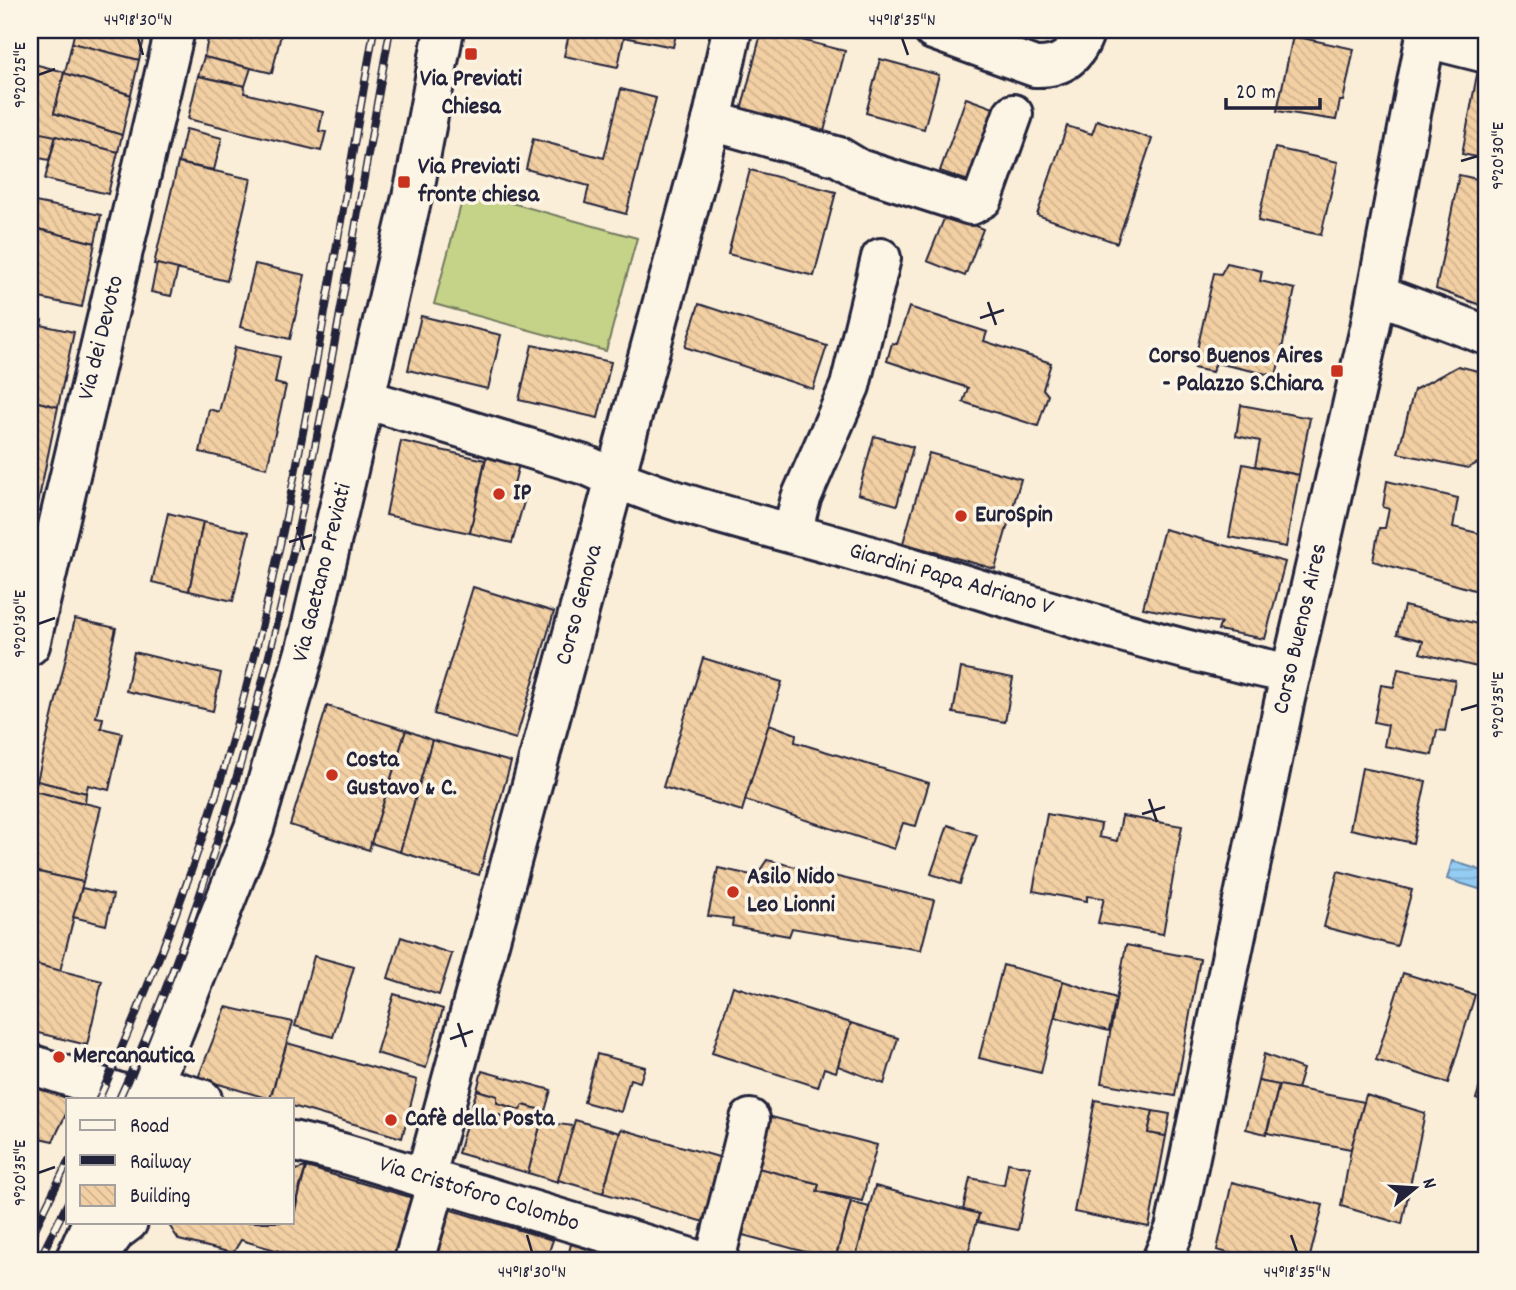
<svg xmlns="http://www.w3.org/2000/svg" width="1516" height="1290" font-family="Dekko,sans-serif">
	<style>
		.pitch { fill: #c4d387; stroke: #737a61; stroke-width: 2 }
		.water { fill: url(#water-rules); stroke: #6688a9; stroke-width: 2 }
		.building { fill: url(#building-back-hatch); stroke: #22223b; stroke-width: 2 }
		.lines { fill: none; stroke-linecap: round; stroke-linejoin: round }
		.minor-casing { stroke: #22223b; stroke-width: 44 }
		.major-casing { stroke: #22223b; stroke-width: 44 }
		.minor { stroke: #fcf5e5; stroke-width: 38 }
		.major { stroke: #fcf5e5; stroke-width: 38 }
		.rail-casing { stroke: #22223b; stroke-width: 8 }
		.rail { stroke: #fcf5e5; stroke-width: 5; stroke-dasharray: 16; stroke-linecap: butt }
		.ticks { fill: none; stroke: #22223b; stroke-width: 2.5 }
		.poi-dot { fill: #c8321e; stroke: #fcf5e5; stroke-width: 2.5 }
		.labels { text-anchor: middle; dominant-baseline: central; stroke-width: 7; stroke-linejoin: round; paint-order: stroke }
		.poi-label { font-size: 24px; font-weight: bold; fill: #22223b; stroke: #fcf5e5; text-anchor: start }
		.street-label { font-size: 24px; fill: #22223b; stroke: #fcf5e5 }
		.neatline { fill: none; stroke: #22223b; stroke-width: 2.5 }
		.ticks-label { font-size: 18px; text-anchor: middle; fill: #22223b }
	</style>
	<defs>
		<pattern id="water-rules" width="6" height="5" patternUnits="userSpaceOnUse" patternTransform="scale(1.75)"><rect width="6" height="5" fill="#94ccf3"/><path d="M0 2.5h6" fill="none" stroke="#7fafd1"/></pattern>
		<pattern id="building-back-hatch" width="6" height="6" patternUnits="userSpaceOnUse" patternTransform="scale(1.75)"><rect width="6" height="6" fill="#f3d0a3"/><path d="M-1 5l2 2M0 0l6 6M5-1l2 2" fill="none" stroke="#d0b28d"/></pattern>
	</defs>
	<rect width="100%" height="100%" fill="#faeed8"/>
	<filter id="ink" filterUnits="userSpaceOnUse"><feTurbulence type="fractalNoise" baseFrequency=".0143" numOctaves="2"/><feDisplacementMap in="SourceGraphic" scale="14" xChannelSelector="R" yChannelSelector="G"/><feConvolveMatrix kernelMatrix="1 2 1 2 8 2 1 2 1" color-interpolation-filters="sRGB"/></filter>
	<g filter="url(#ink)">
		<polygon class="pitch" points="465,190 637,238 606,351 434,304"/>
		<polygon class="water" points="1452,861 1486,872 1482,890 1447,879"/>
		<g class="building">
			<polygon points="75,30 146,30 139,60 72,43"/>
			<polygon points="210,30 282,30 272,73 204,57"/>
			<polygon points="570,30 677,30 673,47 624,37 618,67 564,56"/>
			<polygon points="762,30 845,51 822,139 739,118"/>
			<polygon points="1293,36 1354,49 1343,101 1340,101 1336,120 1277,111"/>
			<polygon points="72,43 139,60 131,95 64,73 54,113 122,135 118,152 30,131 30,63 65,72"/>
			<polygon points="204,57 251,68 245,86 198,76"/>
			<polygon points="880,59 939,75 924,129 866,113"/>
			<polygon points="1479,64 1486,66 1486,159 1462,154"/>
			<polygon points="64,73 131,95 122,135 54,113"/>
			<polygon points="198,76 245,86 244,93 323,112 319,131 326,132 321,151 188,119"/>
			<polygon points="621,89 656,98 626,214 585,203 589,186 526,169 533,139 604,158"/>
			<polygon points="966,98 1002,111 977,184 940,171"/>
			<polygon points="1097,120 1152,139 1117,243 1037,215 1067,126 1092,134"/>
			<polygon points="186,129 222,138 214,170 178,163"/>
			<polygon points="30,131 56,136 49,160 30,156"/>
			<polygon points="56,136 118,152 108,194 45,179"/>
			<polygon points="1275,148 1338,162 1321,235 1258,221"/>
			<polygon points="178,163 251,179 227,281 154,264"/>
			<polygon points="750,170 836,192 814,276 728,254"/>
			<polygon points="1459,175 1486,181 1486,307 1436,289"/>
			<polygon points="30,201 101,215 95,243 30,227"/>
			<polygon points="946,214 983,229 965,276 927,261"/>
			<polygon points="30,227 95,243 82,307 30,296"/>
			<polygon points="1227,263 1262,271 1260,281 1295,289 1276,376 1216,363 1212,372 1193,368 1214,273 1221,274"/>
			<polygon points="157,264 178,269 171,296 151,292"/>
			<polygon points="255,264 305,275 290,339 240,327"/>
			<polygon points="699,304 827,346 813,389 685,347"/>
			<polygon points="909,307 987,332 984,341 1051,363 1043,389 1048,395 1038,426 963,402 968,388 887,361 892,343 897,344"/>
			<polygon points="421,316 501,335 488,389 408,370"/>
			<polygon points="30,317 42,320 41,325 74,332 58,407 30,400"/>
			<polygon points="532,345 611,362 598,418 519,400"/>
			<polygon points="235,347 280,357 275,383 286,386 267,468 200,452 209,409 219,412"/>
			<polygon points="1458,366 1486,373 1486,459 1468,468 1398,453 1414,390"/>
			<polygon points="30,400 58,407 38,503 32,502 30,514"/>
			<polygon points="1241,405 1310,418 1299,475 1255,466 1260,441 1236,436"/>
			<polygon points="874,436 913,447 897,505 858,494"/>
			<polygon points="401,441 485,460 470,533 386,515"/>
			<polygon points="489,444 522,452 512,492 526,495 512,543 470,533"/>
			<polygon points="929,453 1021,479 995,569 903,543"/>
			<polygon points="1243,464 1299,475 1286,547 1229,537"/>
			<polygon points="1387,481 1458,498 1453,527 1486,535 1486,616 1475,614 1481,592 1373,561 1379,528 1385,528 1389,509 1383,507"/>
			<polygon points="168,513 203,522 189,591 152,582"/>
			<polygon points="203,522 249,532 233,601 189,591"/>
			<polygon points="1164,529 1285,562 1265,639 1218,630 1221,623 1143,608"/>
			<polygon points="473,587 554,612 516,739 434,714"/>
			<polygon points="1404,606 1486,626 1486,648 1481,668 1420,653 1423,641 1397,634"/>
			<polygon points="75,619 116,628 96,717 103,718 101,728 122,733 109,790 88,785 86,793 37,781"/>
			<polygon points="134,652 221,673 213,711 126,691"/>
			<polygon points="703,658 782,682 742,811 663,787"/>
			<polygon points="961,668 1013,678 1005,722 953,713"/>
			<polygon points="1398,669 1455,680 1445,731 1437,730 1432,755 1384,746 1388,725 1374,722 1381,685 1394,687"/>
			<polygon points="327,706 406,730 369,850 290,825"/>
			<polygon points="769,724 796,734 795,742 929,783 916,826 903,823 894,849 745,800"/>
			<polygon points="406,730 432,740 400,852 371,843"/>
			<polygon points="432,740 511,762 479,875 400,852"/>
			<polygon points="1362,768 1426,781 1413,843 1350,829"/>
			<polygon points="37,781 86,793 85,803 33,791"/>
			<polygon points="33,791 101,807 83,882 30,870 30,804"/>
			<polygon points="1047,814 1101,824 1099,837 1117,841 1122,816 1182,826 1163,934 1098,923 1104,898 1087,896 1087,901 1033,891"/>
			<polygon points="948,825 977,835 960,884 931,874"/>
			<polygon points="767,860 934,900 921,950 792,928 789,936 732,926 733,919 708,916 718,868 756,876"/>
			<polygon points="30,870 83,882 60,971 30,963"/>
			<polygon points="1338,871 1412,890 1397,946 1324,927"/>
			<polygon points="82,888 113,895 106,925 73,917"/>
			<polygon points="401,937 452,954 439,995 388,978"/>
			<polygon points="1126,945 1200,959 1175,1096 1101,1083"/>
			<polygon points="314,956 354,967 333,1037 295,1026"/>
			<polygon points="30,963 102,981 87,1045 30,1031"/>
			<polygon points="1003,965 1063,981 1041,1073 979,1058"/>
			<polygon points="1403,973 1475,995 1448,1083 1376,1060"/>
			<polygon points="1063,981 1116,998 1109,1031 1055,1017"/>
			<polygon points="733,986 851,1023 836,1072 824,1068 818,1087 712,1053"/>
			<polygon points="394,994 443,1009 426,1068 376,1053"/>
			<polygon points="226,1007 293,1022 270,1099 198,1078"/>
			<polygon points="851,1023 898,1038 884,1084 838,1066"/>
			<polygon points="287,1043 417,1080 402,1138 292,1106 292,1099 270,1099"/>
			<polygon points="597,1054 645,1067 640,1082 630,1079 621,1112 584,1102"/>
			<polygon points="1264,1054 1303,1069 1297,1089 1258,1081"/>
			<polygon points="1486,1066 1486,1102 1476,1099"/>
			<polygon points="482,1071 551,1090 545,1111 523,1105 520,1110 497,1103 497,1096 477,1090"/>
			<polygon points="1258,1081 1279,1085 1266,1134 1246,1129"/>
			<polygon points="30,1085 76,1095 74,1099 68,1099 68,1110 53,1141 30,1136"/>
			<polygon points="1279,1085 1364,1102 1351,1149 1267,1133"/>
			<polygon points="477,1090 497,1096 497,1103 520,1110 523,1105 545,1111 541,1122 574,1126 558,1182 528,1173 540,1126 471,1108"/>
			<polygon points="1366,1095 1425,1113 1402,1224 1341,1206 1351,1149"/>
			<polygon points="1095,1100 1153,1111 1148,1133 1166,1136 1149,1227 1074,1212"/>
			<polygon points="471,1108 540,1126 528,1173 458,1153"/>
			<polygon points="1153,1111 1170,1114 1166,1136 1148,1133"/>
			<polygon points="764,1115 877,1145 862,1201 817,1191 819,1184 750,1166"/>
			<polygon points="575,1120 620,1133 603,1193 558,1180"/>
			<polygon points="621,1129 729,1160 711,1224 603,1193"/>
			<polygon points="1008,1163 1030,1167 1018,1230 977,1222 979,1214 963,1210 970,1178 1004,1185"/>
			<polygon points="750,1166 819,1184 817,1191 851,1201 835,1260 732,1232"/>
			<polygon points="306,1167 420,1200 401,1260 310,1260 241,1240 233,1253 179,1240 167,1222 292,1222"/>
			<polygon points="306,1167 301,1183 292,1214 292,1171"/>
			<polygon points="1232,1182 1323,1205 1309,1260 1254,1260 1217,1250"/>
			<polygon points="875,1186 979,1214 966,1260 855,1260"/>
			<polygon points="851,1202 869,1207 855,1260 835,1260"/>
			<polygon points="441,1207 553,1240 546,1260 448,1260 428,1254"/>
			<polygon points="571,1244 623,1260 567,1260"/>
		</g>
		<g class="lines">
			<g class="minor-casing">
				<g id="minor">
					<path d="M933,30L1035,67C1062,68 1077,56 1085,30"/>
					<polyline points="1426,38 1486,53"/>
					<polyline points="712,121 839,157 859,169 971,205 983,198 1013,114"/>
					<polyline points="1377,294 1486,335"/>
					<path d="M365,399L588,466C673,507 771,526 861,553C1003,596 1146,644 1291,674"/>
					<polyline points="792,533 801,498 850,386 881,258"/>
					<polyline points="30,645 175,30"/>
					<polyline points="30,1064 138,1099"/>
					<polyline points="154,1085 202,1099"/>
					<polyline points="292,1141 342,1153 697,1260"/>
					<polyline points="425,1179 712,121 732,30"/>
					<polyline points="95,1260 116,1231 128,1222"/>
					<polyline points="414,1260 437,1182"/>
					<polyline points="715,1260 750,1119"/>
					<polyline points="1162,1260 1175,1229 1284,703 1370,328 1427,30"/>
				</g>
			</g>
			<g class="major-casing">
				<g id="major">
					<polyline points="147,1099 254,828 307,645 416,180 444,30"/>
					<polyline points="75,1260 92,1222"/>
				</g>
			</g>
			<use href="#minor" class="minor"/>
			<use href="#major" class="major"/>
			<g class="rail-casing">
				<g id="rail">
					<path d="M99,1099C147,993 190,884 223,772C294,529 330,278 374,30"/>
					<path d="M119,1099C274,762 325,392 390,30"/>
					<polyline points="30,1239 68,1162"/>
					<polyline points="39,1260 68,1202"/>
				</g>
			</g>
			<use href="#rail" class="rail"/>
		</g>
	</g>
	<path class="ticks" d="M138,38L143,55M902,38L908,55M38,75L55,69M1461,161L1478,156M988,302L996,325M980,318L1004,310M297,527L304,550M289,542L312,535M38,624L55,618M1461,710L1478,705M1149,799L1157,822M1142,814L1165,807M458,1023L466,1047M450,1039L473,1031M38,1173L55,1167M527,1235L532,1252M1291,1235L1297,1252"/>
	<g class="poi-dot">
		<rect x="464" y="47" width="14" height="14" rx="3.5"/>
		<rect x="397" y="175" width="14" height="14" rx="3.5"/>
		<rect x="1330" y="364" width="14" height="14" rx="3.5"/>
		<circle cx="499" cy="494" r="7"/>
		<circle cx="961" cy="516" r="7"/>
		<circle cx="332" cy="775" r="7"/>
		<circle cx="733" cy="892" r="7"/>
		<circle cx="59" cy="1057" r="7"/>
		<circle cx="391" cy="1120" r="7"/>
	</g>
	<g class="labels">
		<g class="poi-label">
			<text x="471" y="80" text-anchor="middle">Via Previati<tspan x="471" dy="28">Chiesa</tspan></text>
			<text x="418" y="168">Via Previati<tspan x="418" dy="28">fronte chiesa</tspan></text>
			<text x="1323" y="357" text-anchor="end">Corso Buenos Aires<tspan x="1323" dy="28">- Palazzo S.Chiara</tspan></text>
			<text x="513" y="494">IP</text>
			<text x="975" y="516">EuroSpin</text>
			<text x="346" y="761">Costa<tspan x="346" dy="28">Gustavo &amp; C.</tspan></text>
			<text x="747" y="878">Asilo Nido<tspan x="747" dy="28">Leo Lionni</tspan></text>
			<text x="73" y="1057">Mercanautica</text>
			<text x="405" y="1120">Cafè della Posta</text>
		</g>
		<g class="street-label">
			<text transform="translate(102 338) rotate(-76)">Via dei Devoto</text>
			<text transform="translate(323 573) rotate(-76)">Via Gaetano Previati</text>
			<text transform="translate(951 580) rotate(16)">Giardini Papa Adriano V</text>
			<text transform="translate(580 605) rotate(-75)">Corso Genova</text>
			<text transform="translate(1301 629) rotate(-77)">Corso Buenos Aires</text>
			<text transform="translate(479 1195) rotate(17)">Via Cristoforo Colombo</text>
		</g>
	</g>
	<rect width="1516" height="1290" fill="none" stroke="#fcf5e5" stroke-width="77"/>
	<rect x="66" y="1098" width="228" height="126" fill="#fcf5e5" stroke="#a5a1a1" stroke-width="2"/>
	<rect x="80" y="1120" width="35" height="10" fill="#fcf5e5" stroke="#a5a1a1" stroke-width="2"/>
	<text x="130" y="1132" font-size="21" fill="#22223b">Road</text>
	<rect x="80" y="1155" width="35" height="10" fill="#22223b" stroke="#a5a1a1" stroke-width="2"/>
	<text x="130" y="1168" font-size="21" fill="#22223b">Railway</text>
	<rect x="80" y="1185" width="35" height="21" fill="url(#building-back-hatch)" stroke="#a5a1a1" stroke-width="2"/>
	<text x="130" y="1202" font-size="21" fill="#22223b">Building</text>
	<g transform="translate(1415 1188) rotate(72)" stroke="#fcf5e5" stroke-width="5" paint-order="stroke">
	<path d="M0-5L12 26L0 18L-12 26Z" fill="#22223b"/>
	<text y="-10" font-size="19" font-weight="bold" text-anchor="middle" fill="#22223b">N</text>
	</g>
	<path d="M1226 98v10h94v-10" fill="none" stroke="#22223b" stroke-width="3.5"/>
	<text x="1236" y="98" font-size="21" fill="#22223b" stroke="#fcf5e5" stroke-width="5" paint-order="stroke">20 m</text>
	<rect x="38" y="38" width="1440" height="1214" class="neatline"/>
	<g class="ticks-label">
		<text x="138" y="25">44°18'30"N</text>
		<text x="902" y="25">44°18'35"N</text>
		<text transform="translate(19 75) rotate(-90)" y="6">9°20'25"E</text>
		<text transform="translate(1497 156) rotate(-90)" y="6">9°20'30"E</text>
		<text transform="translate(19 624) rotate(-90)" y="6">9°20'30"E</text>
		<text transform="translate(1497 705) rotate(-90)" y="6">9°20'35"E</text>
		<text transform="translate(19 1173) rotate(-90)" y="6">9°20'35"E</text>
		<text x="532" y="1277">44°18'30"N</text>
		<text x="1297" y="1277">44°18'35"N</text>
	</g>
</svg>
